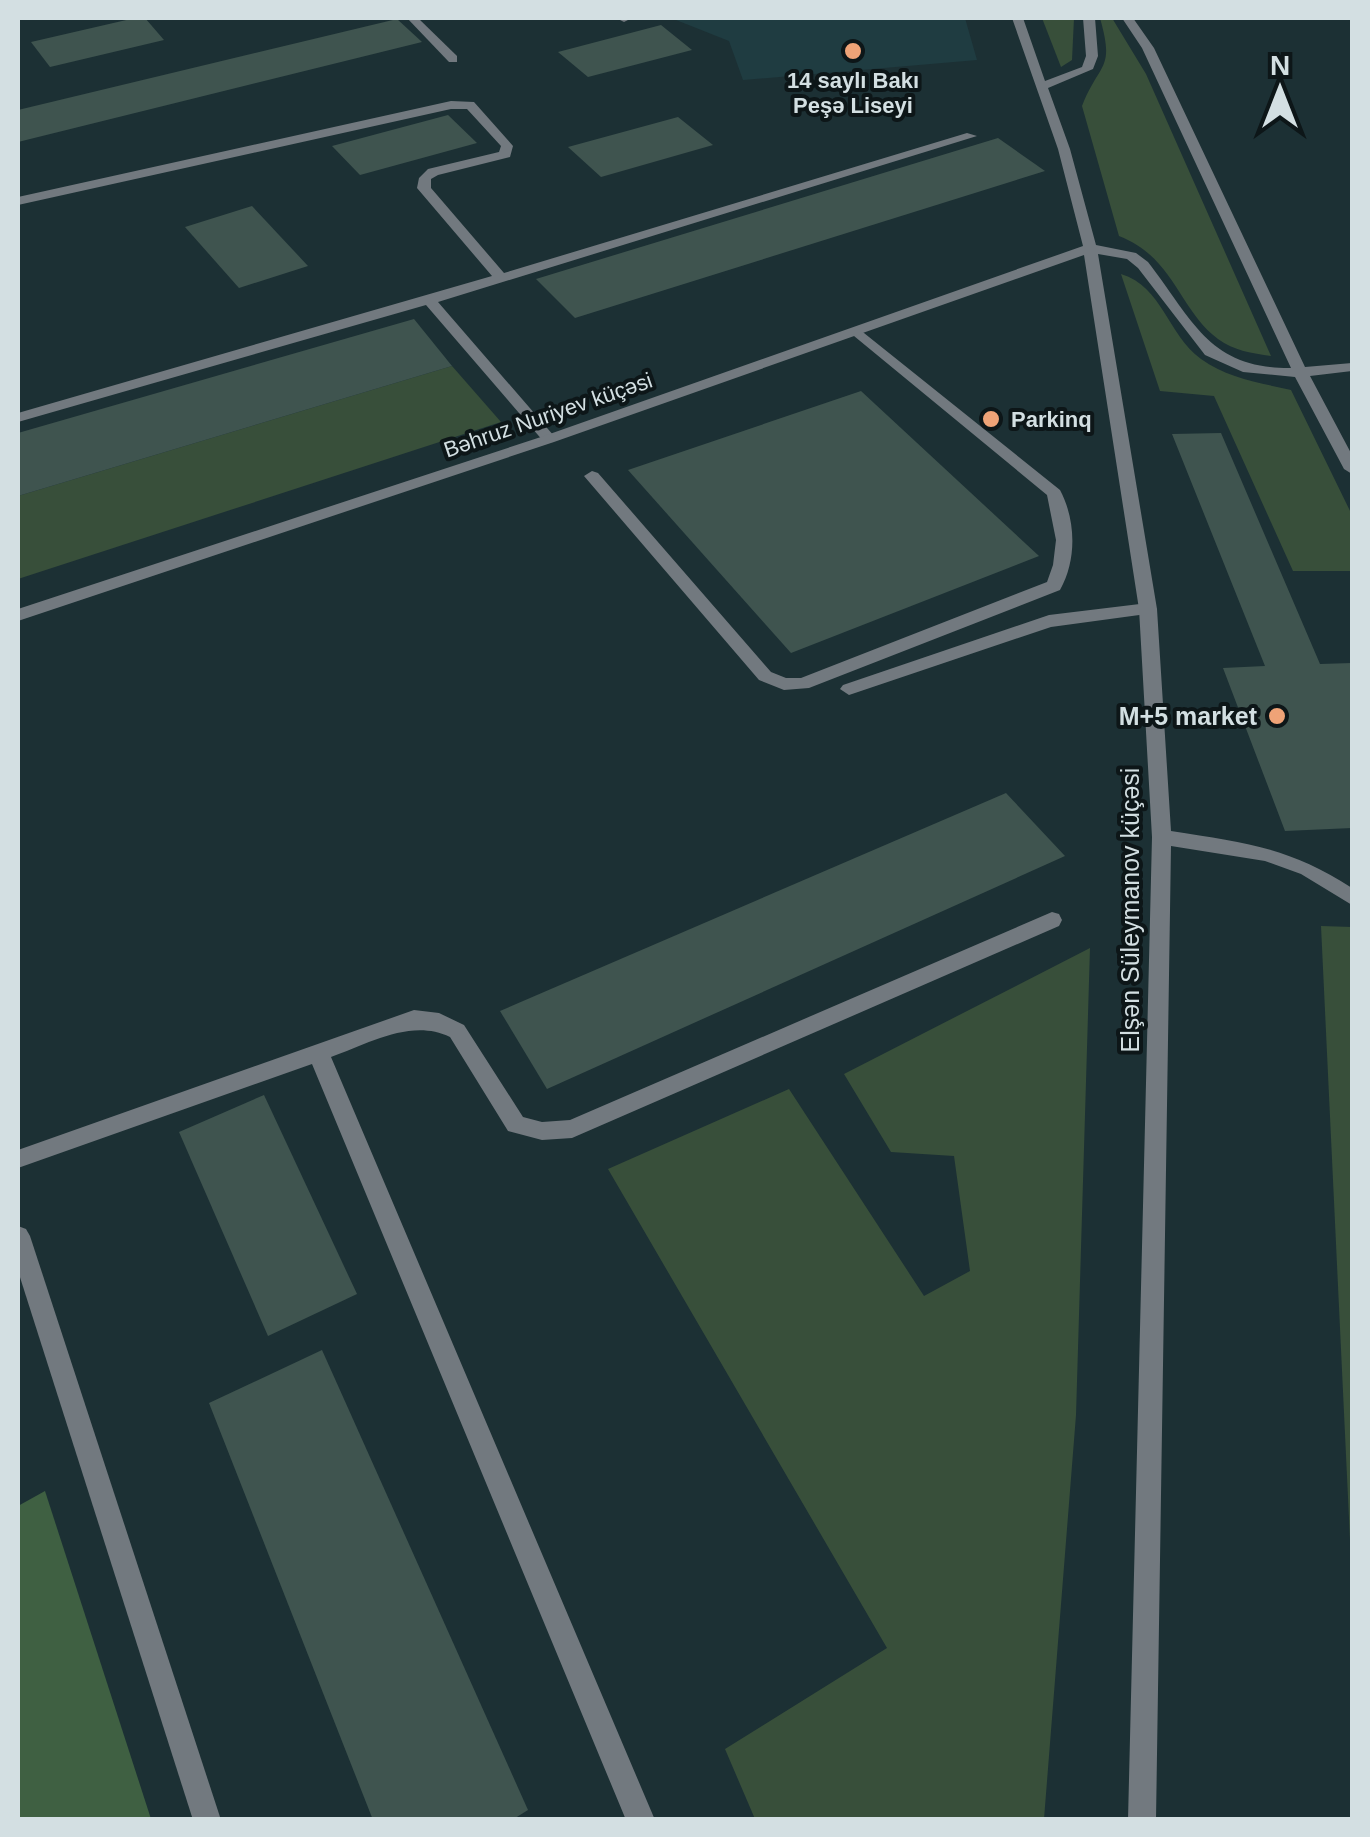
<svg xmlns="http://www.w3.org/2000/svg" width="1370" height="1837" font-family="Arial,sans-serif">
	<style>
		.built { fill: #1f3c41 }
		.green { fill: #384f3a }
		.forest { fill: #3f6042 }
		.building { fill: #3f544f }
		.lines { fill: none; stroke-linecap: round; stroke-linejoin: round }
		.lane { fill: #72797f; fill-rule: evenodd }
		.street { fill: #72797f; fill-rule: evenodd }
		.poi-dot { fill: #efa377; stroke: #0d1618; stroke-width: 4 }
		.labels { text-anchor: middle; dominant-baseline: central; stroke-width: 8; stroke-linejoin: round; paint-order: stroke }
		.far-poi-label { font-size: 22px; font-weight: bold; fill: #d3dfe2; stroke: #0d1618 }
		.far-street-label { font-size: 22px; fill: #d3dfe2; stroke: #0d1618 }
		.poi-label { font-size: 25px; font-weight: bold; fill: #d3dfe2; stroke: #0d1618; text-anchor: end }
		.street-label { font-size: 25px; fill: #d3dfe2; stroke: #0d1618 }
	</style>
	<rect width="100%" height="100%" fill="#1c3034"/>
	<polygon class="built" points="671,18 965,18 977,60 743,80 729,41"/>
	<g class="green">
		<polygon points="1042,18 1074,18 1072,60 1061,67"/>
		<path d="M1100,18H1112L1146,74L1271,356C1252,353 1234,351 1218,339C1179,310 1174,257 1119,236L1082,106C1100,61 1115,71 1100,18Z"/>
		<path d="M1121,274C1163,287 1167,334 1201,359C1227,378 1260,383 1291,390L1352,515V571H1293L1214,396L1160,391Z"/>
		<polygon points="452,366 501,422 18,579 18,496"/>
		<polygon points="1321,926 1352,927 1352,1582"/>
		<polygon points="1090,948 1076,1415 1044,1819 755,1819 725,1749 887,1648 608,1169 789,1089 924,1296 970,1271 954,1156 891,1152 844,1074"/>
	</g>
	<polygon class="forest" points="45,1491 151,1819 18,1819 18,1506"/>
	<g class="building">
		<polygon points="135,18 145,18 164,40 50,67 31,42"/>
		<polygon points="397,19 422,42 18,142 18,110"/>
		<polygon points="661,25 692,50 588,77 558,52"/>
		<polygon points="448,115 477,143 360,175 332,146"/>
		<polygon points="678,117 713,145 601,177 568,147"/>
		<polygon points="998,138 1045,171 575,318 536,279"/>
		<polygon points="252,206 308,266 239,288 185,227"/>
		<polygon points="414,319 452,366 18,496 18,433"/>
		<polygon points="861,391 1039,556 791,653 628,470"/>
		<polygon points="1221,433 1320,664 1352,663 1352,828 1285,831 1223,668 1265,666 1172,434"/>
		<polygon points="1006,793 1065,856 547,1089 500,1011"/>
		<polygon points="264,1095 357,1294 268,1336 179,1132"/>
		<polygon points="322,1350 528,1810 512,1820 373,1820 209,1403"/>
	</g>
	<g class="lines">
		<g class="lane">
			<polygon points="407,18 418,18 457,56 457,62 449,62"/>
			<polygon points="616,18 629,18 630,19 624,22"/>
			<polygon points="451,101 474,102 513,146 510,157 438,175 431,179 431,188 504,273 967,133 977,136 438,302 554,436 554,442 544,442 426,305 18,422 18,413 492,276 417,188 419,178 428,169 499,152 501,146 467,109 451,109 18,205 18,197"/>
			<path d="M859,329L1060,490C1076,520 1077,560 1060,590L809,688L784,690L759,680L584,476L592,471L598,473L771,672L786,678H801L1047,582L1053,565L1056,540L1047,495L854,336V330Z"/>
			<polygon points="1148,603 1157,609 1154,613 1051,627 855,693 849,695 840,689 843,685 1049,615"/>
			<path d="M1052,912L1059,914L1062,920L1059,926L572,1138L542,1140L508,1131L450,1037C411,1018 368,1044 331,1057L655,1820H626L312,1064L18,1168V1150L414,1010L439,1013L464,1025L523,1117L542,1122L570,1120Z"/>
			<polygon points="18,1226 26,1229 30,1236 221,1820 193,1820 18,1271"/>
		</g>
		<path class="street" d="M1012,18H1023L1045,81L1082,67L1086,56L1083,18H1095L1098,56L1093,69L1048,88L1070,149L1096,245L1136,253L1148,262C1193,320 1209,369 1291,368L1142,48L1122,18H1133L1154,48L1305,367L1352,363V371L1310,376L1352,455V474L1344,469L1295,377L1243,372L1205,355L1138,268L1127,259L1098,254L1157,609L1171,831C1245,843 1287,846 1352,888V905L1301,874L1265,861L1171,846L1156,1820H1128L1152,837L1139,609L1084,255L554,442L18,621V609L544,436L1083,246L1058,149Z"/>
	</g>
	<g class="poi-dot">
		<circle cx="853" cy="51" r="10"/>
		<circle cx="991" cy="419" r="10"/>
		<circle cx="1277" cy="716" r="10"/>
	</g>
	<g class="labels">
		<g class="far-poi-label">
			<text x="853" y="80">14 saylı Bakı<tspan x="853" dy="25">Peşə Liseyi</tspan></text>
			<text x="1011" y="419" text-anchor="start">Parkinq</text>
		</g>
		<g class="far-street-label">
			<text transform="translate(548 415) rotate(-19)">Bəhruz Nuriyev küçəsi</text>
		</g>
		<g class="poi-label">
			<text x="1257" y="716">М+5 market</text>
		</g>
		<g class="street-label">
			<text transform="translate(1130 910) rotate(-90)">Elşən Süleymanov küçəsi</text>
		</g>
	</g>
	<rect width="1370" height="1837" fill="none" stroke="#d3dfe2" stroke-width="40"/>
	<g transform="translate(1280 90)" stroke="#0d1618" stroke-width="8" paint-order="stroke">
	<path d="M0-8L18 38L0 25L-18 38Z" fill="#d3dfe2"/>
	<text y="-15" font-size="28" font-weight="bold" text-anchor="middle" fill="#d3dfe2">N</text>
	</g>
</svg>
